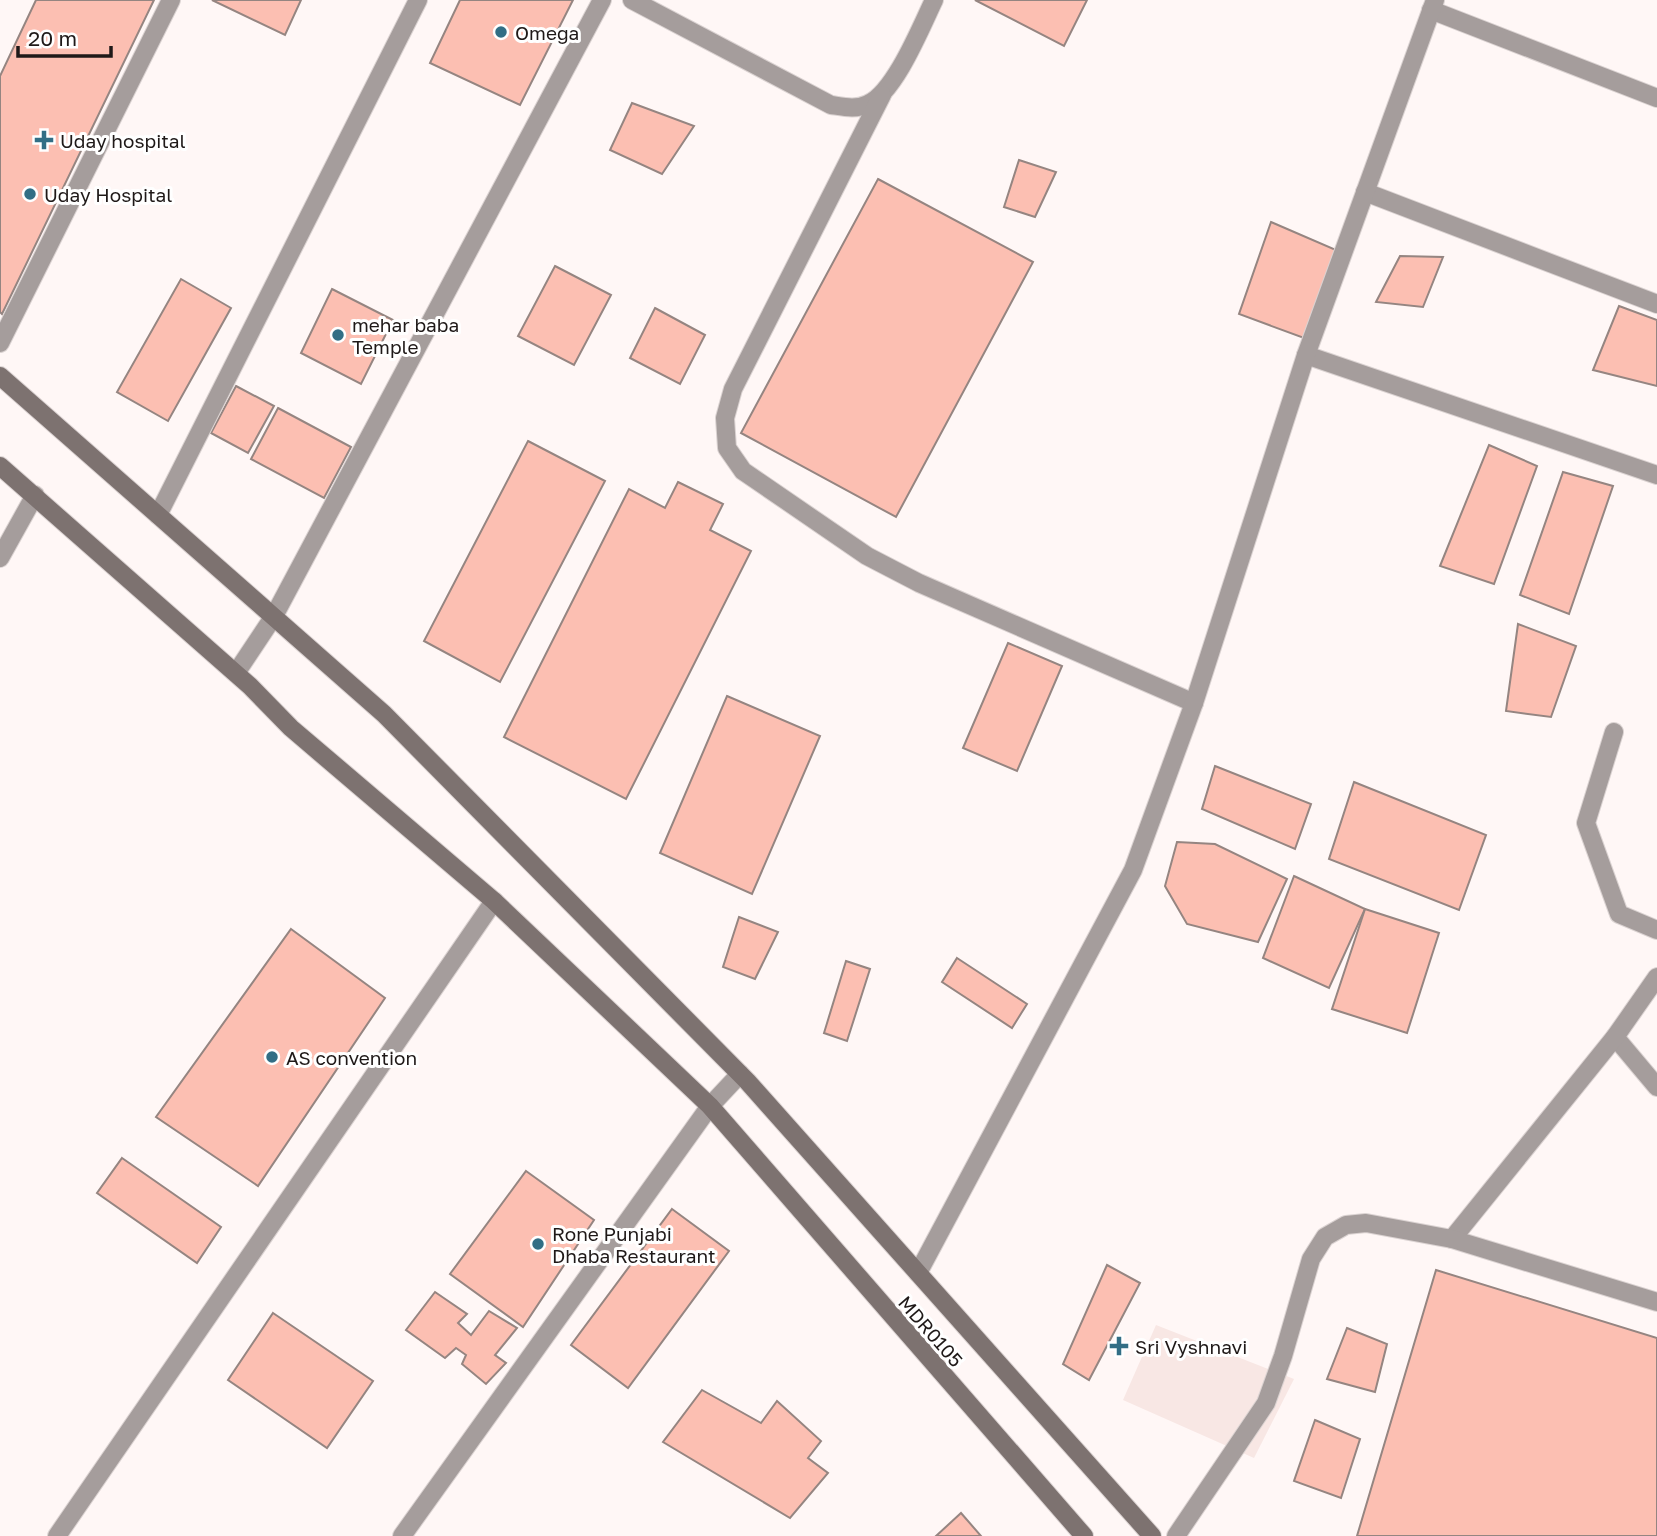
<svg xmlns="http://www.w3.org/2000/svg" width="1657" height="1536" font-family="'Golos Text',sans-serif">
	<style>
		.built { fill: #f8e7e4 }
		.building { fill: #fcbfb2; stroke: #958581; stroke-width: 2 }
		.lines { fill: none; stroke-linecap: round; stroke-linejoin: round }
		.minor-casing { stroke: #dbd3d2; stroke-width: 20 }
		.secondary-casing { stroke: #dbd3d2; stroke-width: 20 }
		.minor { stroke: #a59d9c; stroke-width: 18 }
		.secondary { stroke: #7d7270; stroke-width: 18 }
		.poi-dot { fill: #326e85; stroke: #fff; stroke-width: 2.5 }
		.labels { text-anchor: middle; dominant-baseline: central; stroke-width: 6; stroke-linejoin: round; paint-order: stroke }
		.poi-label { font-size: 19px; fill: #1f1918; stroke: #fff; text-anchor: start }
		.street-label { font-size: 19px; fill: #1f1918; stroke: #fff }
	</style>
	<rect width="100%" height="100%" fill="#fff7f6"/>
	<polygon class="built" points="1156,1325 1294,1379 1254,1458 1123,1400"/>
	<g class="building">
		<polygon points="36,0 154,0 2,314 0,312 0,76"/>
		<polygon points="212,0 301,0 285,35"/>
		<polygon points="460,0 573,0 520,105 430,63"/>
		<polygon points="975,0 1087,0 1064,46"/>
		<polygon points="632,103 694,126 662,174 610,150"/>
		<polygon points="1019,160 1056,172 1035,217 1004,207"/>
		<polygon points="878,179 1033,262 896,517 741,433"/>
		<polygon points="1271,222 1336,250 1304,338 1239,314"/>
		<polygon points="1400,256 1443,257 1423,307 1376,302"/>
		<polygon points="555,266 611,295 574,365 518,336"/>
		<polygon points="181,279 231,308 168,421 117,392"/>
		<polygon points="332,289 393,320 361,384 301,353"/>
		<polygon points="1619,306 1657,320 1657,386 1593,370"/>
		<polygon points="655,308 705,335 680,384 630,358"/>
		<polygon points="236,386 274,406 248,453 211,433"/>
		<polygon points="278,408 351,447 324,498 251,459"/>
		<polygon points="528,441 605,481 500,682 424,641"/>
		<polygon points="1489,445 1537,466 1494,584 1440,566"/>
		<polygon points="1563,472 1613,486 1569,614 1520,595"/>
		<polygon points="678,482 723,504 710,530 751,551 626,799 504,737 629,489 665,508"/>
		<polygon points="1518,624 1576,646 1551,717 1506,711"/>
		<polygon points="1008,643 1062,666 1017,771 963,748"/>
		<polygon points="727,696 820,736 752,894 660,853"/>
		<polygon points="1215,766 1311,804 1295,849 1202,809"/>
		<polygon points="1354,782 1486,835 1459,910 1329,859"/>
		<polygon points="1177,842 1215,844 1287,879 1258,942 1187,924 1165,886"/>
		<polygon points="1294,876 1365,909 1329,988 1263,958"/>
		<polygon points="1365,909 1439,933 1407,1033 1332,1009"/>
		<polygon points="739,917 778,932 755,979 723,967"/>
		<polygon points="291,929 385,998 258,1186 156,1117"/>
		<polygon points="957,958 1027,1004 1012,1028 942,982"/>
		<polygon points="846,961 870,969 847,1041 824,1033"/>
		<polygon points="122,1158 221,1227 197,1263 97,1193"/>
		<polygon points="526,1171 594,1220 523,1327 450,1274"/>
		<polygon points="672,1209 729,1251 628,1388 571,1345"/>
		<polygon points="1107,1265 1140,1283 1089,1380 1063,1364"/>
		<polygon points="1436,1270 1657,1338 1657,1536 1357,1536"/>
		<polygon points="435,1292 467,1314 458,1323 471,1335 489,1311 517,1328 495,1355 506,1363 486,1384 462,1364 466,1355 456,1348 445,1358 406,1330"/>
		<polygon points="273,1313 373,1381 327,1448 228,1380"/>
		<polygon points="1347,1328 1387,1344 1375,1392 1327,1379"/>
		<polygon points="702,1390 761,1423 777,1401 821,1441 808,1458 828,1473 790,1518 663,1442"/>
		<polygon points="1315,1420 1360,1439 1341,1498 1294,1481"/>
		<polygon points="961,1513 981,1536 936,1536"/>
	</g>
	<g class="lines">
		<g class="minor-casing">
			<g id="minor">
				<path d="M632,0L831,105C844,107 856,110 868,104C895,92 921,27 934,0"/>
				<polyline points="1431,10 1657,98"/>
				<polyline points="882,95 733,389 725,418 727,448 743,471 867,556 919,583 1194,703"/>
				<polyline points="1365,192 1657,304"/>
				<polyline points="0,343 171,0"/>
				<polyline points="1306,355 1657,475"/>
				<polyline points="158,515 418,0"/>
				<polyline points="0,558 35,495"/>
				<polyline points="236,673 274,616 602,0"/>
				<polyline points="1614,732 1586,823 1619,914 1657,930"/>
				<polyline points="1615,1037 1657,1087"/>
				<polyline points="1452,1239 1615,1037 1657,977"/>
				<polyline points="918,1273 1133,870 1194,703 1306,355 1435,0"/>
				<polyline points="57,1536 494,901"/>
				<polyline points="402,1536 710,1106 740,1074"/>
				<polyline points="1176,1536 1266,1403 1283,1356 1311,1259 1325,1237 1346,1225 1366,1223 1452,1239 1657,1302"/>
			</g>
		</g>
		<g class="secondary-casing">
			<g id="secondary">
				<polyline points="0,376 384,714 747,1081 1152,1536"/>
				<polyline points="0,466 250,686 291,728 494,901 710,1106 1084,1536"/>
			</g>
		</g>
		<use href="#minor" class="minor"/>
		<use href="#secondary" class="secondary"/>
	</g>
	<g class="poi-dot">
		<circle cx="501" cy="32" r="7"/>
		<path d="M40.5 129.5h7v7h7v7h-7v7h-7v-7h-7v-7h7z"/>
		<circle cx="30" cy="194" r="7"/>
		<circle cx="338" cy="335" r="7"/>
		<circle cx="272" cy="1057" r="7"/>
		<circle cx="538" cy="1244" r="7"/>
		<path d="M1115.5 1335.5h7v7h7v7h-7v7h-7v-7h-7v-7h7z"/>
	</g>
	<g class="labels">
		<g class="poi-label">
			<text x="515" y="32">Omega</text>
			<text x="60" y="140">Uday hospital</text>
			<text x="44" y="194">Uday Hospital</text>
			<text x="352" y="324">mehar baba<tspan x="352" dy="22">Temple</tspan></text>
			<text x="286" y="1057">AS convention</text>
			<text x="552" y="1233">Rone Punjabi<tspan x="552" dy="22">Dhaba Restaurant</tspan></text>
			<text x="1135" y="1346">Sri Vyshnavi</text>
		</g>
		<g class="street-label">
			<text transform="translate(931 1331) rotate(49)">MDR0105</text>
		</g>
	</g>
	<path d="M18 46v10h93v-10" fill="none" stroke="#1f1918" stroke-width="3.5"/>
	<text x="28" y="46" font-size="21" fill="#1f1918" stroke="#ffffff" stroke-width="5" paint-order="stroke">20 m</text>
</svg>
